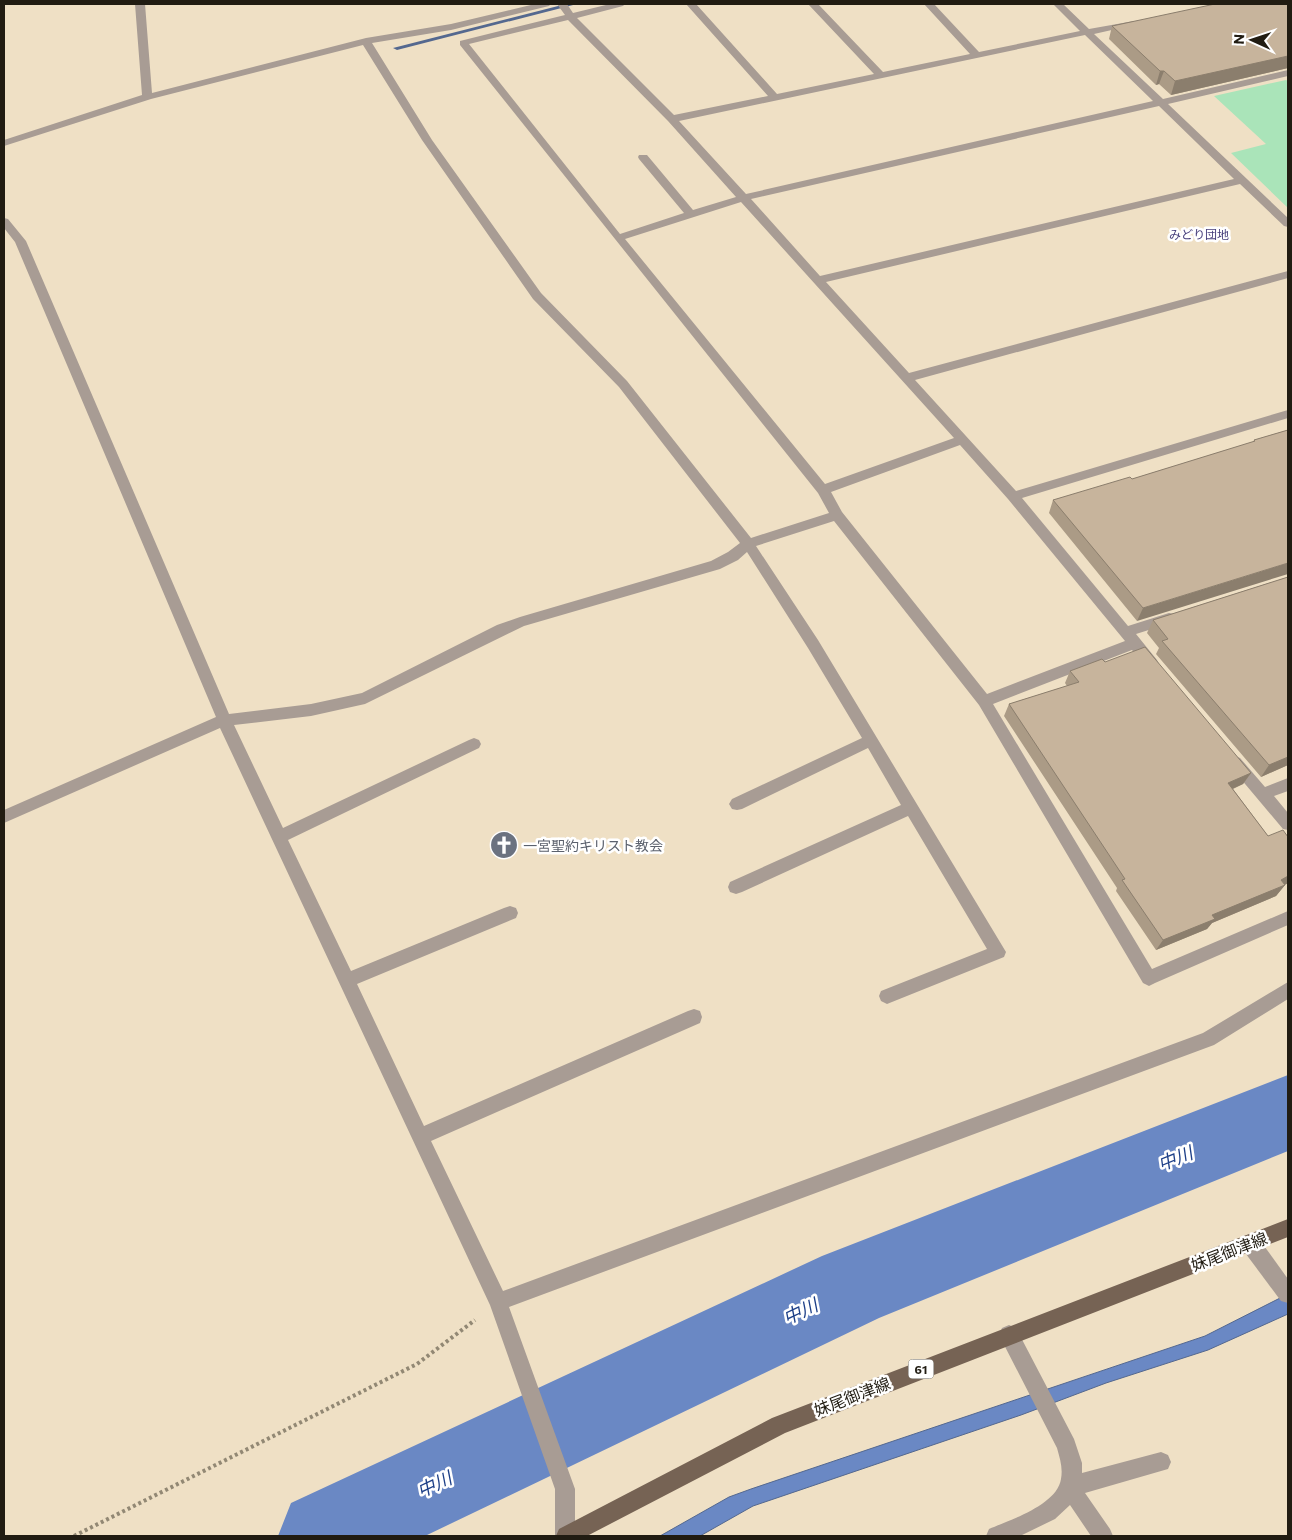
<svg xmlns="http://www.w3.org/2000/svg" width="1292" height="1540" font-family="Commissioner,'Noto Sans JP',sans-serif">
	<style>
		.green { fill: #aae4b9 }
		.water { fill: #6a88c4; stroke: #54688f }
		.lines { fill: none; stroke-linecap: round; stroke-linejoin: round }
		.stream { fill: #54688f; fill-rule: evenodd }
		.river { fill: #6a88c4; fill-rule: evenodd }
		.path { stroke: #928874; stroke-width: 4; stroke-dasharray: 3 3; stroke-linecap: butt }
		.minor { fill: #a89c94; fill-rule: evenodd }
		.major { fill: #766354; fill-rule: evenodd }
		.wall { fill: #ab9b86 }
		.shaded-wall { fill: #8b7e6d }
		.building { fill: #c7b49c; stroke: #8b7e6d }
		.labels { text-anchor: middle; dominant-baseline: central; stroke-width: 5; stroke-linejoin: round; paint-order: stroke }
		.far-neighbourhood-label { font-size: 12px; fill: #453d7a; stroke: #fff }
		.shield { fill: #fff; stroke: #646059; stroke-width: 1 }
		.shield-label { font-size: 12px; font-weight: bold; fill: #211c12 }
		.worship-label { font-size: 14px; fill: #5b616d; stroke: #fff; text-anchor: start }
		.near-street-label { font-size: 16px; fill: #211c12; stroke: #fff }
		.near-water-label { font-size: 18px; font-style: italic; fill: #1e4088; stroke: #fff }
	</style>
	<rect width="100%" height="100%" fill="#efe0c5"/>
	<polygon class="green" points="1286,80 1288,81 1288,208 1231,153 1266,144 1214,96"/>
	<polygon class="water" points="1288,1294 1288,1314 1208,1350 1106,1383 1021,1415 753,1506 700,1536 660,1536 729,1497 751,1489 1205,1336"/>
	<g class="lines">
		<polygon class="stream" points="566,4 577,4 397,50 393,48"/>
		<polygon class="river" points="1288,1075 1288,1151 879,1318 425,1536 278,1536 291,1503 822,1256"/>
		<polyline class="path" points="74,1536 417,1364 475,1320"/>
		<g class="minor">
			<path d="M135,4H145L152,93L366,38L451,24L535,4H551L549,6L451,30L372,43L432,140L541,293L627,381L751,538L829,513L818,493L460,45V41L565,15L557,4H567L573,13L610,4H625L623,6L577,18L674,115L768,96L686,4H696L777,94L874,74L808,4H818L883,72L970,54L924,4H934L979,52L1080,31L1053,4H1063L1089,29L1134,21V25L1094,34L1163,99L1288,70V76L1168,104L1288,218V227L1284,226L1240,184L826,282L909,373L1288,271V278L915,380L1016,491L1288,410V418L1022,498L1128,626L1169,613L1174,614L1176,618L1174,622L1136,634L1157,660L1159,664L1157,668C1145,672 1139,658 1132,650L993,704L1152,969L1288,911V925L1155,983L1149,986L1143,983L979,705L834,521L756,546L818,640L1006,952L1004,957L887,1004L881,1001L879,996L881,991L987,949L908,816L742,892L736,894L730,892L728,887L730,882L901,805L868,748L742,809L737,810L732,809L729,804L732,799L862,738L808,648L747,552L738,560L720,569L524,626L365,704L311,716L234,725L283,828L469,740L474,738L479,740L481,744L479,748L288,840L351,971L504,908L510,906L516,908L518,913L516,918L357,984L424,1126L688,1011L694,1009L700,1011L702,1017L700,1023L431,1141L503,1291L1203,1033L1288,982V999L1214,1045L509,1307L575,1489V1536H555V1489L490,1305L220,728L4,823V810L216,717L15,242L4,228V218L8,219L26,241L229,714L311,704L362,693L497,625L520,617L711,561L728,552L740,543L619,387L533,299L422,140L363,45L151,99L4,146V140L142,95ZM568,20L668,121L736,197L693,210L647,155H639L638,157L639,159L684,213L620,234L469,44ZM1085,35L1153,101L746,194L679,121ZM1159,106L1234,179L820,276L751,199ZM741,202L954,438L825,484L625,239ZM960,445L1008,499L1125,641L987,694L842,512L831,492Z"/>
			<polygon points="1235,756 1240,758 1265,787 1288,778 1288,791 1274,796 1288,813 1288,830 1283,829 1230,766 1228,762 1230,758"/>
			<polygon points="1250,1234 1257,1236 1288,1279 1288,1303 1281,1301 1243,1250 1241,1243 1243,1236"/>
			<path d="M1009,1325L1016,1328L1074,1439L1082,1463V1473L1161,1452L1168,1455L1171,1462L1168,1469L1085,1493L1110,1529L1113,1536H1091L1070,1505L1055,1519L1020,1536H986L989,1529C1010,1520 1057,1505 1061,1479C1063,1468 1060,1459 1057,1448L999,1335L1002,1328Z"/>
		</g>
		<polygon class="major" points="1288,1219 1288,1237 785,1433 587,1536 556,1536 559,1529 772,1418"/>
	</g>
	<g class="wall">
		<polygon points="1288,4 1288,68 1171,95 1159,84 1156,85 1109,39 1112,26"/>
		<polygon points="1288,430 1137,621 1049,513 1053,500 1132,479 1253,442 1254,440"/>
		<polygon points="1288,577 1288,765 1261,777 1156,654 1159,648 1147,633 1153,620"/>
		<polygon points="1105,662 1251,773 1243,784 1233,789 1268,836 1288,883 1285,885 1276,896 1212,923 1207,929 1156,950 1116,891 1117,888 1004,716 1009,704 1067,686 1065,683 1070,671"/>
	</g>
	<g class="shaded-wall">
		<polygon points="1288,56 1288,68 1171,95 1175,81"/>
		<polygon points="1160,71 1164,71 1159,84 1156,85"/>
		<polygon points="1288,563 1288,574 1137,621 1143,608"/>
		<polygon points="1288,757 1288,765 1261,777 1269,765"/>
		<polygon points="1251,773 1243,784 1221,794 1228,783"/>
		<polygon points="1288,876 1288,883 1278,888 1285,885 1276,896 1212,923 1207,929 1156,950 1163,940"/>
	</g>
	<g class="building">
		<polygon points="1215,4 1288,4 1288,56 1175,81 1164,71 1160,71 1112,26"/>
		<polygon points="1288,430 1288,563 1143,608 1053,500 1130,477 1132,479 1255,441 1254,440"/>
		<polygon points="1288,577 1288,757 1269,765 1162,641 1168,639 1153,620"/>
		<polygon points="1145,647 1251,773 1228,783 1268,836 1283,830 1288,837 1288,876 1281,880 1285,885 1212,915 1215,919 1163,940 1122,880 1125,879 1009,704 1079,682 1070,671 1102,659 1105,662"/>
	</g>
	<defs>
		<g id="church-disc" transform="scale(1.4375)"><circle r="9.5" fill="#6b7280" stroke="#fff"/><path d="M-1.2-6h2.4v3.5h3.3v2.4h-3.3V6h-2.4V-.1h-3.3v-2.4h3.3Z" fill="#fff"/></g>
	</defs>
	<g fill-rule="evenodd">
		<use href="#church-disc" x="504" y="845"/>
	</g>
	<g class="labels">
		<g class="far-neighbourhood-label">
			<text x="1199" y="234">みどり団地</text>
		</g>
		<rect class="shield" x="908.5" y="1359.5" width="25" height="19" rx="4"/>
		<g class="shield-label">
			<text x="921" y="1369">61</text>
		</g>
		<g class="worship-label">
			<text x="523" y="845">一宮聖約キリスト教会</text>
		</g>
		<g class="near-street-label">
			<text transform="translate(1229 1251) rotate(-21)">妹尾御津線</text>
			<text transform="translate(852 1396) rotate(-21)">妹尾御津線</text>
		</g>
		<g class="near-water-label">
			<text transform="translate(1175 1158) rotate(-22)">中川</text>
			<text transform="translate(800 1311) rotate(-25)">中川</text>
			<text transform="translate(434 1484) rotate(-25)">中川</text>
		</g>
	</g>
	<rect width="1292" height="1540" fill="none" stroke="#211c12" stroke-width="10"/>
	<g transform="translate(1252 40) rotate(273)" stroke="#ffffff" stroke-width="4" paint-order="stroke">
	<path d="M0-4L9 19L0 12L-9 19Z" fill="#211c12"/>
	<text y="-8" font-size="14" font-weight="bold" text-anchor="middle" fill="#211c12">N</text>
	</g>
</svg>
